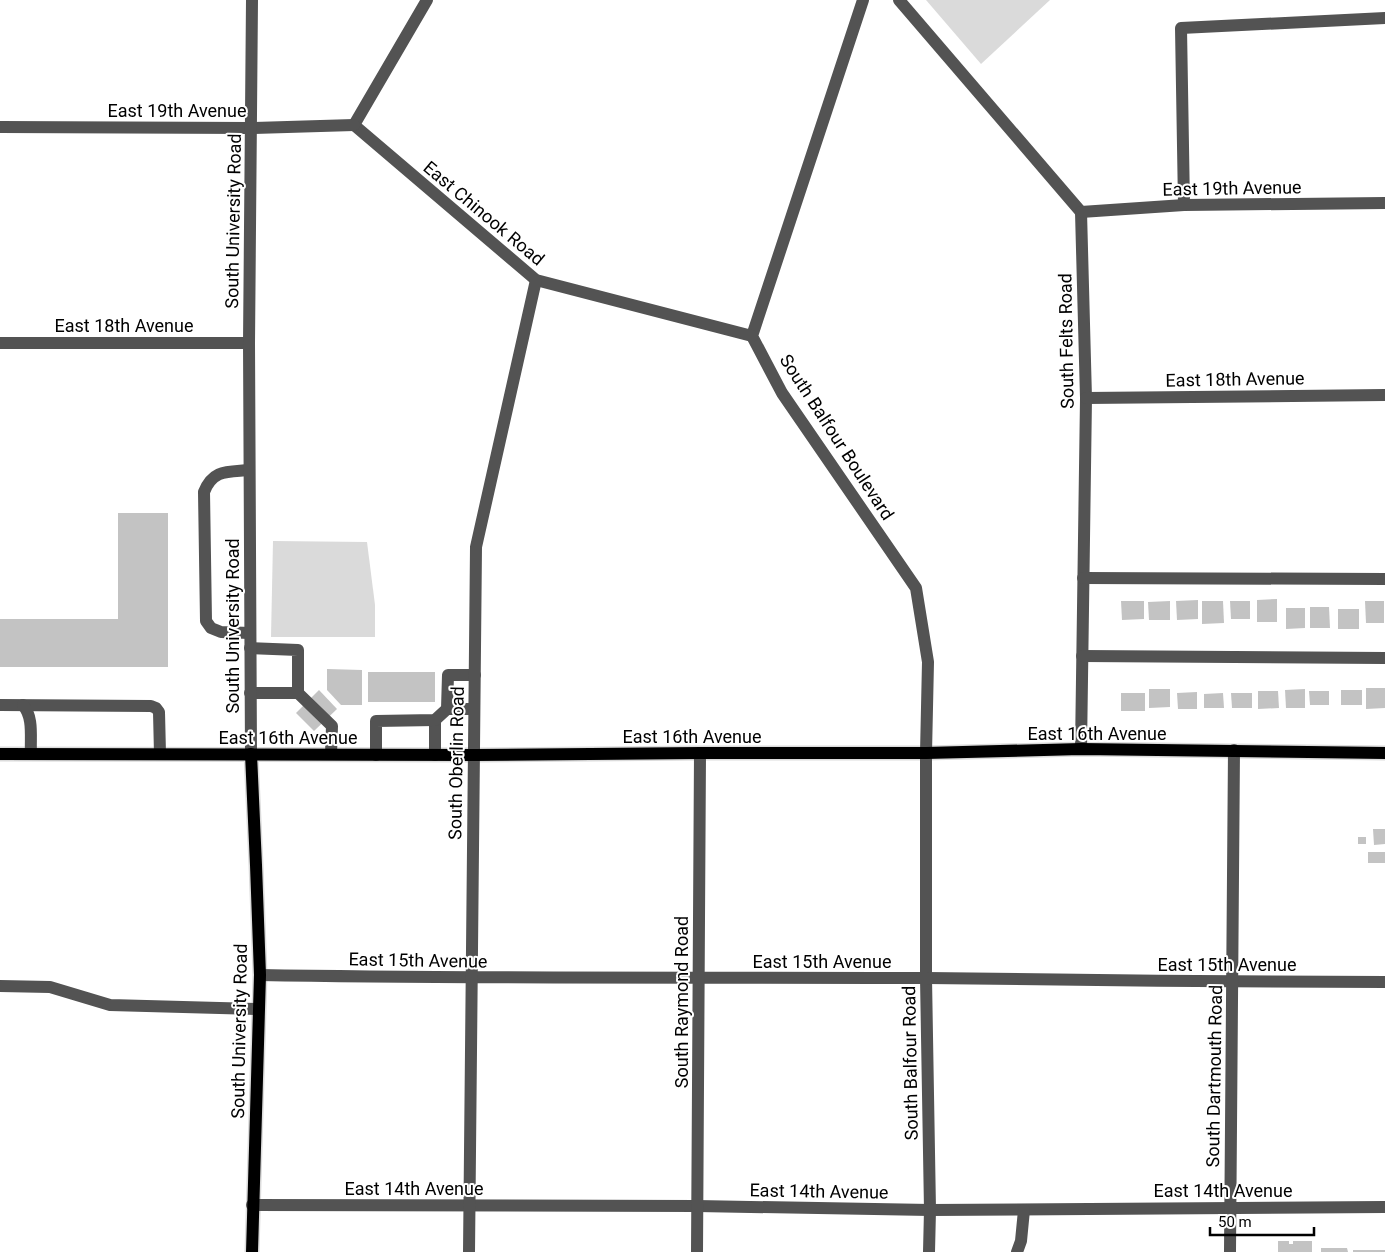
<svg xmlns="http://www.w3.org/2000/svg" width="1385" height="1252" font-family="Roboto,sans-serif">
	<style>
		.green { fill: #dadada }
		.building { fill: #c3c3c3 }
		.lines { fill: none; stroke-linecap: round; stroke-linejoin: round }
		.major-casing { stroke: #dbdbdb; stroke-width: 15 }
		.minor { stroke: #535353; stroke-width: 12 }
		.major { stroke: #000; stroke-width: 12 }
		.labels { text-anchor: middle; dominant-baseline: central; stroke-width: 4; stroke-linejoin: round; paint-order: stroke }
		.street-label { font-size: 18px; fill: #000; stroke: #fff }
	</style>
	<rect width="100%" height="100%" fill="#fff"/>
	<g class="green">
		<polygon points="926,0 1050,0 981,64"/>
		<polygon points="273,541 367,542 375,605 375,637 271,637"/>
	</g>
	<g class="building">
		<polygon points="118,513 168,513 168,667 0,667 0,619 118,619"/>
		<polygon points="1277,599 1277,622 1257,622 1257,600"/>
		<polygon points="1198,600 1198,619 1177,620 1176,601"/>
		<polygon points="1121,601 1144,601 1144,619 1122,620"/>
		<polygon points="1170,601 1170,620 1149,620 1148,602"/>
		<polygon points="1202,601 1223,601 1224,623 1202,624"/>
		<polygon points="1230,601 1250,601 1250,619 1231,619"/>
		<polygon points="1365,601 1384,601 1384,623 1366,623"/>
		<polygon points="1310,607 1329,607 1330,628 1310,628"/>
		<polygon points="1286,608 1305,608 1305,628 1286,629"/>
		<rect x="1338" y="609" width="21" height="20"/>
		<polygon points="327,669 362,670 362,705 341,705 327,690"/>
		<rect x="368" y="672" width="67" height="30"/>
		<polygon points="1366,688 1385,688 1385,708 1366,709"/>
		<polygon points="1149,689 1170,689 1170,707 1149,708"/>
		<polygon points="1305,689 1305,708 1286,708 1285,690"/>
		<polygon points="319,690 337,709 314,731 296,713"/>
		<rect x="1341" y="690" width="21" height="15"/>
		<polygon points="1258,691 1278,691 1279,708 1258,709"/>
		<polygon points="1309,691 1329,691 1329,705 1310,705"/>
		<polygon points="1197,692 1197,709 1178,709 1177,693"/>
		<rect x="1121" y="693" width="24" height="18"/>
		<polygon points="1223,693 1224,708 1204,708 1204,694"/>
		<polygon points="1231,693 1252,693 1252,708 1232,708"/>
		<polygon points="1373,829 1385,829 1385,844 1374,845"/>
		<rect x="1358" y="837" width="8" height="7"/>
		<rect x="1368" y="852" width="17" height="11"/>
		<polygon points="1278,1241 1289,1241 1289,1244 1293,1244 1293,1241 1312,1241 1312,1252 1278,1252"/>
		<polygon points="1321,1248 1347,1248 1348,1252 1321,1252"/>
		<rect x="1353" y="1250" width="32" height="2"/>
	</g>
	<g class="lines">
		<g class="major-casing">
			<g id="major">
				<polyline points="0,754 474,755 700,753 926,753 1081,749 1385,753"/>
				<polyline points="251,754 256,865 260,975 252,1252"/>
			</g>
		</g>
		<g class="minor">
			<polyline points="863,0 752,336 782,393 916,588 928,662 926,753 926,978 930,1210 929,1252"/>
			<polyline points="899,0 1081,212 1086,398 1081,749"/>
			<polyline points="354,125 536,280 752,336"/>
			<polyline points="354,125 427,0"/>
			<polyline points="0,127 251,128 354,125"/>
			<polyline points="1184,205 1181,28 1385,18"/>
			<polyline points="1081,212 1184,205 1385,203"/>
			<polyline points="0,343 249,343"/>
			<polyline points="1086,398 1385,395"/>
			<path d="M249,470C228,472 213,469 204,492L206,621L211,628L221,632L250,633"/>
			<polyline points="1083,578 1385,579"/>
			<polyline points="250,648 298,650 298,693 332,726 331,754"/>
			<polyline points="1082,656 1385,658"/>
			<polyline points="250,693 298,693"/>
			<polyline points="0,705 151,706 156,708 159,712 160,754"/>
			<path d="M23,705C34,718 30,737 31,754"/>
			<polyline points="447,709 474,709"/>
			<polyline points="435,720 435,755"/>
			<polyline points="251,754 249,343 252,0"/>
			<polyline points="376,755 376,721 435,720 447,709 448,675 475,675"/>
			<path d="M260,975C482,979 705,977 927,978C1080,980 1232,982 1385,982"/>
			<polyline points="0,986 50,987 110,1005 258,1009"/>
			<polyline points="252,1205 697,1206 930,1210 1385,1207"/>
			<polyline points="469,1252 476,547 536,280"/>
			<polyline points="697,1252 700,753"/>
			<polyline points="1017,1252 1021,1241 1024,1210"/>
			<polyline points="1230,1252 1234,750"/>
		</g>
		<use href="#major" class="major"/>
	</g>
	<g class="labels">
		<g class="street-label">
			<text x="177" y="110">East 19th Avenue</text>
			<text transform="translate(1232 188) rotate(-1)">East 19th Avenue</text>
			<text transform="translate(484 213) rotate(40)">East Chinook Road</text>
			<text transform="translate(233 221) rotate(-89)">South University Road</text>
			<text x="124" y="325">East 18th Avenue</text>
			<text transform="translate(1066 341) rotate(-91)">South Felts Road</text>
			<text transform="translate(1235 379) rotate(-1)">East 18th Avenue</text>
			<text transform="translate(837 437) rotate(57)">South Balfour Boulevard</text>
			<text transform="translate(232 626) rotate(-90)">South University Road</text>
			<text x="1097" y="733">East 16th Avenue</text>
			<text x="692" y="736">East 16th Avenue</text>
			<text x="288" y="737">East 16th Avenue</text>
			<text transform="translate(456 763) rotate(-89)">South Oberlin Road</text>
			<text transform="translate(418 960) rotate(1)">East 15th Avenue</text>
			<text x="822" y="961">East 15th Avenue</text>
			<text x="1227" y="964">East 15th Avenue</text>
			<text transform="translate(681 1002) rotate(-90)">South Raymond Road</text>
			<text transform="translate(239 1031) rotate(-89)">South University Road</text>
			<text transform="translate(910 1063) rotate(-91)">South Balfour Road</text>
			<text transform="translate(1214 1076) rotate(-89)">South Dartmouth Road</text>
			<text x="414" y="1188">East 14th Avenue</text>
			<text x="1223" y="1190">East 14th Avenue</text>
			<text transform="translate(819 1191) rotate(1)">East 14th Avenue</text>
		</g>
	</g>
	<path d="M1210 1227v8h104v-8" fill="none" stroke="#000000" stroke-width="2.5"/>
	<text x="1218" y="1227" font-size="15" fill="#000000" stroke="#ffffff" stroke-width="4" paint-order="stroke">50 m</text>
</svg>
